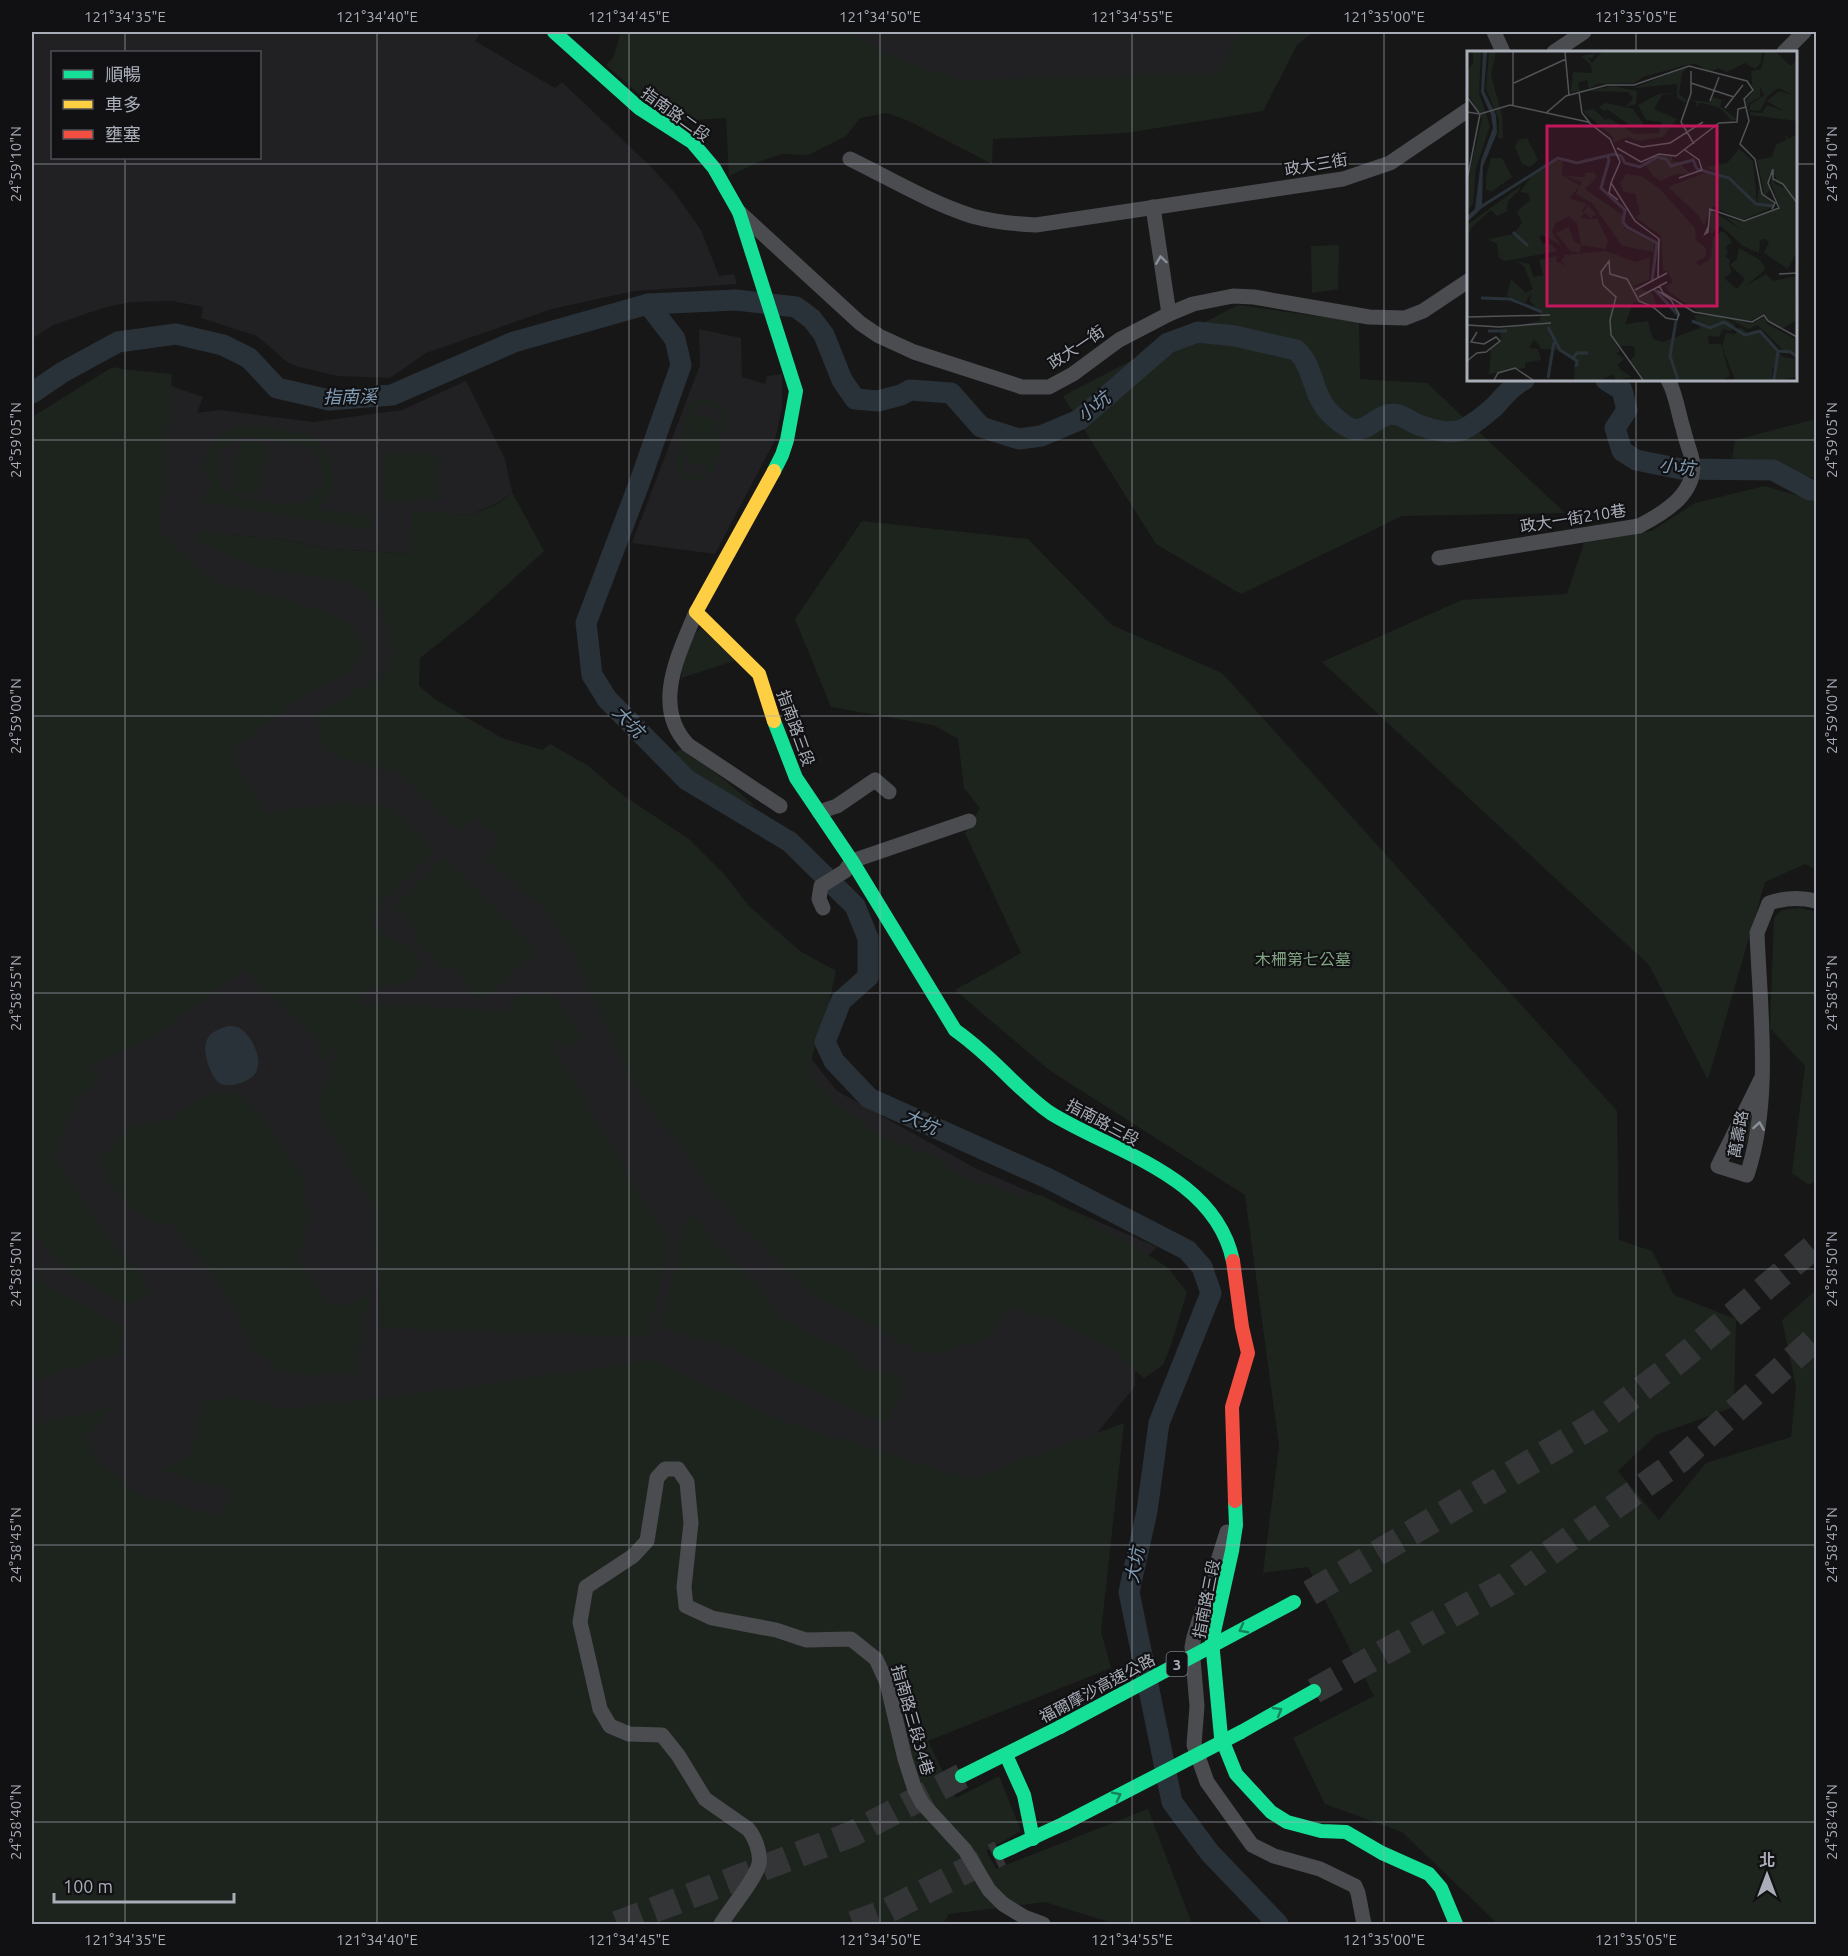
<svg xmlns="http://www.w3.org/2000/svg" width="1848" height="1956" font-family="Ubuntu,'Noto Sans TC',sans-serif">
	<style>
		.built { fill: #212123; fill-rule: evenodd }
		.green { fill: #1d241e; fill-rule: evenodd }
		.water { fill: #2a3239 }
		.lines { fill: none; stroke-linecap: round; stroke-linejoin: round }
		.river { stroke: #2a3239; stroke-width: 21 }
		.highway-tunnel { stroke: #343537; stroke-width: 26; stroke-dasharray: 26 13; stroke-linecap: butt }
		.street { stroke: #4b4c50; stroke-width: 15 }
		.fast { stroke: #16e098; stroke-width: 14 }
		.slow { stroke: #ffcf43; stroke-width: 14 }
		.jam { stroke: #f24e42; stroke-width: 14 }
		.fast-bridge { stroke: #16e098; stroke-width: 14 }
		.oneway { stroke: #8c9099 }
		.oneway2 { stroke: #14835c }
		.ticks { fill: none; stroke: #a8adb8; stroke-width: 1.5; stroke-opacity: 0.45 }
		.labels { text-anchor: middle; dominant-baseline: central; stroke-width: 4.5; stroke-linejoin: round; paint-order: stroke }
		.shield { fill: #111113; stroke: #7b7e86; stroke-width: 1.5 }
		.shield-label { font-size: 15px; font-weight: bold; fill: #a8adb8 }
		.street-label { font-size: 16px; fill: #a8adb8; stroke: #111113 }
		.park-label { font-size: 16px; fill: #7fa381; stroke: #111113 }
		.water-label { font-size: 18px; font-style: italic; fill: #7f9bb3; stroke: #111113 }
		.inset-river { fill: none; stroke: #2a3239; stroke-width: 3 }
		.inset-road { fill: none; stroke: #515357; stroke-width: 1.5 }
		.view { fill: #c2185b; fill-opacity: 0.15; stroke: #c2185b; stroke-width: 3 }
		.inset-edge { fill: none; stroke: #a8adb8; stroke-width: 3 }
		.neatline { fill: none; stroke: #a8adb8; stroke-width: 2 }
		.ticks-label { font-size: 15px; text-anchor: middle; fill: #a8adb8 }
	</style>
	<rect width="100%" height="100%" fill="#171717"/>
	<g class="built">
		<path d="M32,32H481L475,41L555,88L562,82L651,167L674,192L701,230L719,276L734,274L737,284L634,291L552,309L426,353L390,378L338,376L299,367L287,362L257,336L201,318L203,307L172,301L132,302L106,307L53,325L32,339ZM260,52V158H52V52Z"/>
		<polygon points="694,32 1290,32 1225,85 991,129"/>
		<polygon points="699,329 741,338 742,377 765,384 767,376 782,374 782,408 775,440 715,554 632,543 700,365"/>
		<polygon points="116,367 203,397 197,413 220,410 313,422 402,410 466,381 505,459 512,492 498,503 468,515 413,511 414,554 331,549 278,539 221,534 419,562 396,681 801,1046 837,1091 977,1169 1157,1247 1080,1320 1135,1357 1135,1386 1026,1521 32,1924 32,418"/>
	</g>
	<g class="green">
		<polygon points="621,32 846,32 881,52 956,80 1220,74 1238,32 1313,32 1297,45 1263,111 1126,133 993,139 992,164 909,121 887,113 860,118 846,136 808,155 782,154 763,160 729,176 726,118 680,121 648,102 606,65 613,58"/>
		<polygon points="1339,245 1338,289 1312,293 1311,246"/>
		<polygon points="1238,305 1359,322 1360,379 1427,383 1565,513 1402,516 1241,594 1156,544 1063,396"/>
		<polygon points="111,368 172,374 160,532 214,583 278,597 336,615 358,631 365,651 355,666 292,703 231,753 245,783 267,812 347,803 389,807 435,850 380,904 373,925 394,940 410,944 421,966 412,981 364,991 359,1003 503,1011 520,995 552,995 571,1018 581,1041 563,1047 549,1040 670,1245 647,1337 380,1328 375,1211 317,1106 340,1047 318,1063 318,1039 243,970 150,1041 88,1065 101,1078 76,1100 54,1153 101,1231 138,1269 150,1292 130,1306 103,1293 67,1269 32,1233 32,417"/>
		<path d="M704,398C715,398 724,404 726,415L715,468L703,478L693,482L683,478L676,463L688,408L693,403ZM702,404C729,404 718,430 712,447L717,419L693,415L684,461L709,466L702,473L692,476L683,467L682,461L691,414Z"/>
		<polygon points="1816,419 1816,479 1732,458 1735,440"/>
		<path d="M249,425L310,435L320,442L331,458L334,481L327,499L316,509L373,517L371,530L204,502V492L213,491C211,486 207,479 206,473C200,445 225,428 249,425ZM245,436L307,446C319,455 322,468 323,482C318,489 312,498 304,501C289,508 239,501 227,490C216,480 214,458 224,447C230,441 238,439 245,436Z"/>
		<polygon points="240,440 267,445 258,495 231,491"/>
		<polygon points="385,453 440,455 439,499 384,501"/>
		<polygon points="1765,486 1816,501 1816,870 1805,864 1765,882 1708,1080 1649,965 1322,662 1462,600 1567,594 1584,543 1652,531 1695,503"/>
		<polygon points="512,492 544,551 474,615 420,658 419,686 436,700 502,738 542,750 550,744 587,765 624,796 689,839 724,874 749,906 800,951 836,971 827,1012 814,1049 809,1074 836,1103 875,1132 942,1161 962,1177 1025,1197 1041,1195 1128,1242 1167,1267 1187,1292 1171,1345 1163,1365 1144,1378 1115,1353 1057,1321 1006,1307 992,1337 939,1354 917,1351 817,1298 734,1219 631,1080 574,955 548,912 485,859 500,840 474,818 461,833 399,773 342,759 326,749 319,740 317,714 352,692 387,674 393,655 383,610 349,581 273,571 231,558 196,541 199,532 278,539 331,549 413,554 412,510 468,515 498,504"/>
		<polygon points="862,521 1028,539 1112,625 1222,673 1617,1111 1619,1240 1652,1251 1674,1295 1736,1319 1734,1407 1656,1435 1618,1471 1659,1520 1706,1463 1791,1437 1796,1387 1782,1320 1816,1290 1816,1924 1498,1924 1402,1832 1325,1804 1293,1738 1374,1696 1308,1567 1263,1573 1279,1446 1245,1195 1049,1070 955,990 1021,953 965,833 980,808 964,788 958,739 933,725 831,707 795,619"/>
		<path d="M701,628L737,660L681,678C683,664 690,636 701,628Z"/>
		<path d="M683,748L727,782L756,807C721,793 698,782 670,756Z"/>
		<polygon points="445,857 537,951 480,1001 466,987 468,983 451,966 445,971 412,935 417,930 394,906"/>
		<polygon points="1800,908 1816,912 1816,1180 1809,1185 1792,1173 1805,1066 1770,1028 1774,918 1782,910"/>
		<polygon points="207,1093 242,1093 303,1174 308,1221 299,1260 331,1306 346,1305 373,1290 360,1326 360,1351 357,1374 307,1375 277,1369 255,1352 232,1304 174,1223 155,1223 132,1208 107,1181 101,1159 120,1137 133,1127 173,1118"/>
		<polygon points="1750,1117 1754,1120 1744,1150 1740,1154 1736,1153 1733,1150"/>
		<path d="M693,1215L717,1246L751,1278L781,1316L817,1340L851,1351L866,1371L902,1374C904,1393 897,1411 882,1422L793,1381L737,1349L663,1329L664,1308L676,1267L682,1224Z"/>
		<polygon points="32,1276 125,1329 119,1354 32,1380"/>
		<polygon points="648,1360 795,1425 971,1479 1124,1423 1101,1632 1111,1668 928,1741 956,1798 999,1776 1021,1831 986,1851 996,1869 1148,1809 1192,1924 1115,1924 1045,1902 949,1914 943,1924 32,1924 32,1425 111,1408 85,1438 98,1460 136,1493 187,1508 224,1516 229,1490 160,1470 191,1456 204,1403 239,1397 287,1409 476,1386"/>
	</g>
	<path class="water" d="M228,1026C233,1026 237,1026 241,1029C252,1037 262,1057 257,1070C255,1076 249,1080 243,1082C236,1085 223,1088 217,1081C209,1073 201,1047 208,1038C212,1031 220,1029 228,1026Z"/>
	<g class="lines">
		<g class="river">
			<polyline points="648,304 675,339 681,365 639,484 586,623 592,675 607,699 687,780 790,842 855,906 868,938 868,977 841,1001 825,1042 834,1061 869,1098 1047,1178 1187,1250 1202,1267 1211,1293 1159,1423 1147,1511 1129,1592 1172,1802 1210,1853 1278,1924"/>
			<polyline points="1606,380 1622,390 1627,410 1615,428 1622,451 1636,460 1681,469 1773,470 1810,490 1816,490"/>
			<path d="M32,393L63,372L118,342L176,334L223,345L249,358L277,388L329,400L392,395L514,342L648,304L736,300L796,307L812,319L824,335L842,380L855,399L878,401L901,395L910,390L951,393L981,427L1019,439L1041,436L1079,420L1168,343L1198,332L1235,336L1296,350C1314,365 1312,396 1330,413C1336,419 1344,426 1352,429C1368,434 1379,410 1398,415C1406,417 1412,423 1419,425C1431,430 1452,435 1464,429C1474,424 1486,414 1494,407C1504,397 1511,386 1524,380"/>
		</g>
		<g class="highway-tunnel">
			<polyline points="1310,1593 1600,1421 1678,1361 1816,1245"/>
			<polyline points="1314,1691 1505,1585 1680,1460 1816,1338"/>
			<polyline points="617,1924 852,1834 962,1776"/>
			<polyline points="853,1924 883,1913 1000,1853"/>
		</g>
		<g class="street">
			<polyline points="1494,32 1503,52"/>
			<polyline points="1554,52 1584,32"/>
			<polyline points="1784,52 1804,32"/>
			<path d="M850,159C889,178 931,203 972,216C993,222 1014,224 1036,225L1343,179L1390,163L1468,110"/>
			<polyline points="1153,207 1169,314"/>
			<polyline points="739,212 860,323 879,336 914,352 1022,387 1049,387 1073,374 1119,340 1169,314 1193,304 1233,296 1254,297 1369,317 1405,318 1423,311 1468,281"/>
			<path d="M1439,558L1639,526C1666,512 1701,491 1691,455C1688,446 1685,437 1683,428C1678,413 1676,393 1668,380"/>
			<path d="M696,612C679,654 651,706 688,745L780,806"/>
			<polyline points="819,812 837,806 875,780 889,792"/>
			<polyline points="823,908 819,899 821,886 845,871 852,861 969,821"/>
			<path d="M1762,1077L1718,1166L1747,1175C1772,1100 1760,1011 1757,933L1769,903C1784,898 1801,897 1816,901"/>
			<polyline points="1227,1532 1194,1637 1192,1647 1197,1706 1194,1745 1207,1782 1252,1845 1274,1856 1320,1869 1355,1886 1358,1893 1364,1924"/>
			<path d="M721,1924C731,1907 754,1882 759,1864C761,1853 755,1837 748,1829L705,1799L678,1755L662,1735L629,1734L610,1726L600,1709L580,1622L586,1587L633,1556L647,1541L657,1478L665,1469H678L687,1482L691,1523L684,1587L686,1606L712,1618L776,1630L806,1640L851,1639L876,1659L887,1683L905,1759L915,1790L922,1803L965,1850L989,1890L1003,1904L1024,1917L1043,1924"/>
		</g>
		<g class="fast">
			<polyline points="554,32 639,108 692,142 714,168 739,212 796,391 787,440 782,455 774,471"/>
			<path d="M774,721L796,778L852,861L955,1030C976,1045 995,1063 1013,1081C1025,1092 1038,1105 1052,1114C1116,1153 1215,1176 1233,1261"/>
			<polyline points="1235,1501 1236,1525 1232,1551 1212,1641 1221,1737 1236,1774 1271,1812 1287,1822 1321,1831 1346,1832 1382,1853 1429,1874 1441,1888 1456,1924"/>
			<polyline points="1241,1732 1314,1691"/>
			<polyline points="1006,1755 1024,1795 1033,1839"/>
			<polyline points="962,1776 1060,1727"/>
			<polyline points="1000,1853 1065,1823"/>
		</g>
		<polyline class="slow" points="774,471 696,612 759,674 774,721"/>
		<polyline class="jam" points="1233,1261 1242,1327 1248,1353 1232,1407 1235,1501"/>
		<g class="fast-bridge">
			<polyline points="1060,1727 1294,1602"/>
			<polyline points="1065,1823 1241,1732"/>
		</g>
	</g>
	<defs><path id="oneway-chevron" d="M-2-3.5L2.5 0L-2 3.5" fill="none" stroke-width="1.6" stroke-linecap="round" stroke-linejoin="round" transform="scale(1.5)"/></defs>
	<g class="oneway">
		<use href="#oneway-chevron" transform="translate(1161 260) rotate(-98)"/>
		<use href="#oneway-chevron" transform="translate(1759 1126) rotate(-81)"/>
	</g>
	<g class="oneway2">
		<use href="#oneway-chevron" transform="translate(1243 1629) rotate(152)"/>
		<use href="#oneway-chevron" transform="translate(1278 1711) rotate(-30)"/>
		<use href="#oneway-chevron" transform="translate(1117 1796) rotate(-27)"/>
	</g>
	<path class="ticks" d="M125,32V52M377,32V1924M629,32V1924M880,32V1924M1132,32V1924M1384,32V1924M1636,32V52M125,158V1924M32,164H1468M1796,164H1816M1636,380V1924M32,440H1816M32,716H1816M32,993H1816M32,1269H1816M32,1545H1816M32,1822H1816"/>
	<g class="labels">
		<rect class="shield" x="1166.5" y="1652" width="21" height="24" rx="4.5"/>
		<g class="shield-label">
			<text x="1177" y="1664">3</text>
		</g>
		<g class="street-label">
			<text transform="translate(676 114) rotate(36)">指南路二段</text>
			<text transform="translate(1316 164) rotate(-10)">政大三街</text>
			<text transform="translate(1076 347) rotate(-34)">政大一街</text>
			<text transform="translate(1573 518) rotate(-9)">政大一街210巷</text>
			<text transform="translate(796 728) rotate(70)">指南路三段</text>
			<text transform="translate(1103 1122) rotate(28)">指南路三段</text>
			<text transform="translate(1738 1134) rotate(-80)">萬壽路</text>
			<text transform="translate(1206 1599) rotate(-79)">指南路三段</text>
			<text transform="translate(1097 1688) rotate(-28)">福爾摩沙高速公路</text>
			<text transform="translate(913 1720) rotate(74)">指南路三段34巷</text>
		</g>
		<g class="park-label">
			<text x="1303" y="959">木柵第七公墓</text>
		</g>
		<g class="water-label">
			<text transform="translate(350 396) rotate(-1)">指南溪</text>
			<text transform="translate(1093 406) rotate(-38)">小坑</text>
			<text transform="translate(1677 466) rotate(7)">小坑</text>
			<text transform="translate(629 721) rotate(46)">大坑</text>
			<text transform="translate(921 1121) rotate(24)">大坑</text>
			<text transform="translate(1134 1565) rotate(-80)">大坑</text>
		</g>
	</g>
	<g transform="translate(1467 51)">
		<rect width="330" height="330" fill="#171717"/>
		<path d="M6,1H14L12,42L23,75L9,117L6,153L0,160V132L15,68L0,41V20L6,12ZM22,1H29L24,24L35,64L36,87H31L32,69L19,38ZM135,1H295L294,12L288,18L278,12L260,21L251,17L243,21L229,13L219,14L176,26L167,32L130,33L122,38L120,29L111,32L113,40L104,41L106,21L125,22L124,14L114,5L128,2L126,7H121L125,12ZM298,1H309L324,15L330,9V70L283,64V61L295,62L300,54L317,60L300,50L312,40L326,44L311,37L300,46L293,60L282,59L284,53L297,44L293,36V46L282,52L281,57L279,49L286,41L284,20L294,18ZM220,16L215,23L212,43L220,49L218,52L210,47V33L166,37ZM146,35L170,40L169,53L159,56L166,47L161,41L121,40ZM202,42H206L195,44L187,58L210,68L196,86L171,90L161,86L147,92L146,86L116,60L127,58L138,69L142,67L168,83L192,82L194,71L179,69L171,54L189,44ZM245,46L255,49L253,55L271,69H264L253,57L240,53L232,52L230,57L229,51L222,49L243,51ZM139,52L166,58L178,75L162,74L140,58L137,60L132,56ZM319,82L321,88L329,84L330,87V151L320,137L310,132L308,124L302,125L303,139L298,145L290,109L305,106L309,94L319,89ZM60,87L71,109L63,116L55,113L48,96L51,89ZM272,98L286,110L290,152L292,136L308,155L275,169L245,155L237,175L231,164L201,136L242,120L262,129L239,116L260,112ZM194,103L205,105V110L211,111L224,123H209L194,130L186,125L177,112ZM24,107H35L45,126L24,141L19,138V125ZM90,109L96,110L95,124L113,135L102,147L120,153L115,159L116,162L121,154L129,163L124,167L118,162L113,167L126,168L130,167L141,190L139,198L114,194L113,202L103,200L89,182L102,176L107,191L114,194L110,173L102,165L88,173L85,181L94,194L75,184L72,186L76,193L82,192L91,200L39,210L32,207L30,193L21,188L47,183L55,172L50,161L63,149L61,142L53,141L64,126ZM127,121L130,126L118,138L157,165V177L187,192V201L155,195L125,152L109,143L115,131L98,125L117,126L118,122ZM159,123L174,125L192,137L228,177L229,189L239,197V205L229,211L232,215L244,207L246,186L255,180L261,185L265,192L259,195L261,203L258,205L263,209L262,215L265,221L257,227L270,238L278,228L263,214L270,208L272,197L293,209L299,218L279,235L299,223L306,230L330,225L328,270L315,278L303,272L298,262L283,270L232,261L202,241L199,235L206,231L200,220H196L194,185L168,166L173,163L168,143L156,140L153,132ZM306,124L308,133L318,137L330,154V201L321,218L297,202L302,191L298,188L293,189L292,202L276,195L254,175L244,183L243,159L275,179L258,166L274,171L313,157L304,132ZM55,134L51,140L41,150L40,160L30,165L24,159L5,176L1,185L0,174ZM139,200L169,211L183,206L182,229L165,235L185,242L190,255L167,251L158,273L181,270L186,288L196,291L233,277L227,264L252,265L268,273L264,280L256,278L252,286L241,285L242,293H254L263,325L256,329H178L163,310L168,304L167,295H150L153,300L149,302L157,308L150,314L154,319L165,326L149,329L146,323L134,329H107L108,308L92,299L74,298L67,288L62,297L71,298L74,309L58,312V317L22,323L24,296L34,289L33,278L72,270L75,263L63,250L64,242L58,252L40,245L44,228L59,242L66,238L57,215L50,210L62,213L67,226L76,224L72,209L90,205L89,210L100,215L94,210L98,204ZM259,266L284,273L298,266L300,273L330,289V303L317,300L291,274L281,278ZM273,276L281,282L293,280L316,306L330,308V326L309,329L308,317L305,318L306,329H268L255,296L259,282L268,283Z" fill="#1d241e"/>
		<path d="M16,1H20L17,40L29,64L30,82L16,115L15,157L0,171V165L8,158L14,110L26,77L24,64L14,41Z" fill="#2a3239"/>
		<path class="inset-river" d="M140,104L142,109L134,137L158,159L156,171L160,176L190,192L185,230M12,157L91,107L110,112L147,103L154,105L158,112L173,116L190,106L199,108L204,115L226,109L230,118L262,127L289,153L307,155M46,181L61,195M187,238L212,265M14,247L43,248L75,261M209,270L203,305L211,329M225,270L243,277L257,271L278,284L293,280L311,300L324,301L330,306M81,276L93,299L110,310L109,316M21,280H40M105,308L110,302H121M81,327L87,291M307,329L311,300"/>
		<path class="inset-road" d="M98,1L102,44M224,20V42L214,71L227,93M47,32L99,8M224,32L267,46M112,41L115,62L123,72M0,46L12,62M243,50L252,26M46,55V1M258,57L276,34M0,61L13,63L43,54L121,71L143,88L153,111L144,132L168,170L192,188L191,226M79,62L99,45L140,34H167L222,15L280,30L286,39L277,48L282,70L273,93L288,108L295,143L308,152L305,158M158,90L175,96L203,92L236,71M150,97L174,111L192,103L209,105L252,72L270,71L271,58L279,56M212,127L235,119L232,109L218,99M0,129L13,63M144,132L142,142L151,149M242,174L238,183L241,181L243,158L277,170L312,157L301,132L306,118V128L316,133L330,152M312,223L330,222M192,234L196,242L227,261L285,271L297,264L301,270L330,286M168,239L200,222M172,246L200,231M0,266L83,264M0,274L32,276L84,272M0,310L10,302L19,301L33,290L29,286L17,293L4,291L10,281M27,329L31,322L48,317L66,329M176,329L144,284L143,269L149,246L136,234L134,221L142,210L143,223L160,228L172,250L186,256L199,267L210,269L212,263L204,249L191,240"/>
		<path class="view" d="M80,75H250V255H80Z"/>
		<rect width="330" height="330" class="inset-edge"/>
	</g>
	<rect width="1848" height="1956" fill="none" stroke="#111113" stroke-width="66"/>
	<rect x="51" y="51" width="210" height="108" fill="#111113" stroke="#4d4f55" stroke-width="1.5"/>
	<rect x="63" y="70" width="30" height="9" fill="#16e098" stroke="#4d4f55" stroke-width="1.5"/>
	<text x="105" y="81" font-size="18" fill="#a8adb8">順暢</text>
	<rect x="63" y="100" width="30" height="9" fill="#ffcf43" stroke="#4d4f55" stroke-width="1.5"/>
	<text x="105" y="111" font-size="18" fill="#a8adb8">車多</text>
	<rect x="63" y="130" width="30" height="9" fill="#f24e42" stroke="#4d4f55" stroke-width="1.5"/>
	<text x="105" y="141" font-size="18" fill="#a8adb8">壅塞</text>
	<g transform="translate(1767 1875)" stroke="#111113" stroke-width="4.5" paint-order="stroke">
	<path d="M0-4.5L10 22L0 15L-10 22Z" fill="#a8adb8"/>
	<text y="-9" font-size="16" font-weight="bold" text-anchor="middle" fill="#a8adb8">北</text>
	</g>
	<path d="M54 1893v9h180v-9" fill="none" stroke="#a8adb8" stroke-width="3"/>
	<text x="63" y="1893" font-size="18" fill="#a8adb8" stroke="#111113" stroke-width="4.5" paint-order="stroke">100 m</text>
	<rect x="33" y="33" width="1782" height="1890" class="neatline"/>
	<g class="ticks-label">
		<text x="125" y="22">121°34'35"E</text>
		<text x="377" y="22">121°34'40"E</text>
		<text x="629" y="22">121°34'45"E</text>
		<text x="880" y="22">121°34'50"E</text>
		<text x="1132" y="22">121°34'55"E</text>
		<text x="1384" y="22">121°35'00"E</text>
		<text x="1636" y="22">121°35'05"E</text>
		<text transform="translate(16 164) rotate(-90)" y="5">24°59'10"N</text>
		<text transform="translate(1832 164) rotate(-90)" y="5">24°59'10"N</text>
		<text transform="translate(16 440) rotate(-90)" y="5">24°59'05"N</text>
		<text transform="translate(1832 440) rotate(-90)" y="5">24°59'05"N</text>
		<text transform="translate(16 716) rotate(-90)" y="5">24°59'00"N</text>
		<text transform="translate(1832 716) rotate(-90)" y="5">24°59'00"N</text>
		<text transform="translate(16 993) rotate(-90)" y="5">24°58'55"N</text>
		<text transform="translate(1832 993) rotate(-90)" y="5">24°58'55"N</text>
		<text transform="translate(16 1269) rotate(-90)" y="5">24°58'50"N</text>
		<text transform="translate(1832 1269) rotate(-90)" y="5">24°58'50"N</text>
		<text transform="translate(16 1545) rotate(-90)" y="5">24°58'45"N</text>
		<text transform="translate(1832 1545) rotate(-90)" y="5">24°58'45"N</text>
		<text transform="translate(16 1822) rotate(-90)" y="5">24°58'40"N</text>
		<text transform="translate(1832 1822) rotate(-90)" y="5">24°58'40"N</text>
		<text x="125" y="1945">121°34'35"E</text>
		<text x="377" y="1945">121°34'40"E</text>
		<text x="629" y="1945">121°34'45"E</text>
		<text x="880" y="1945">121°34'50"E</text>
		<text x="1132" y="1945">121°34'55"E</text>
		<text x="1384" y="1945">121°35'00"E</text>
		<text x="1636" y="1945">121°35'05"E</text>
	</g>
</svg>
